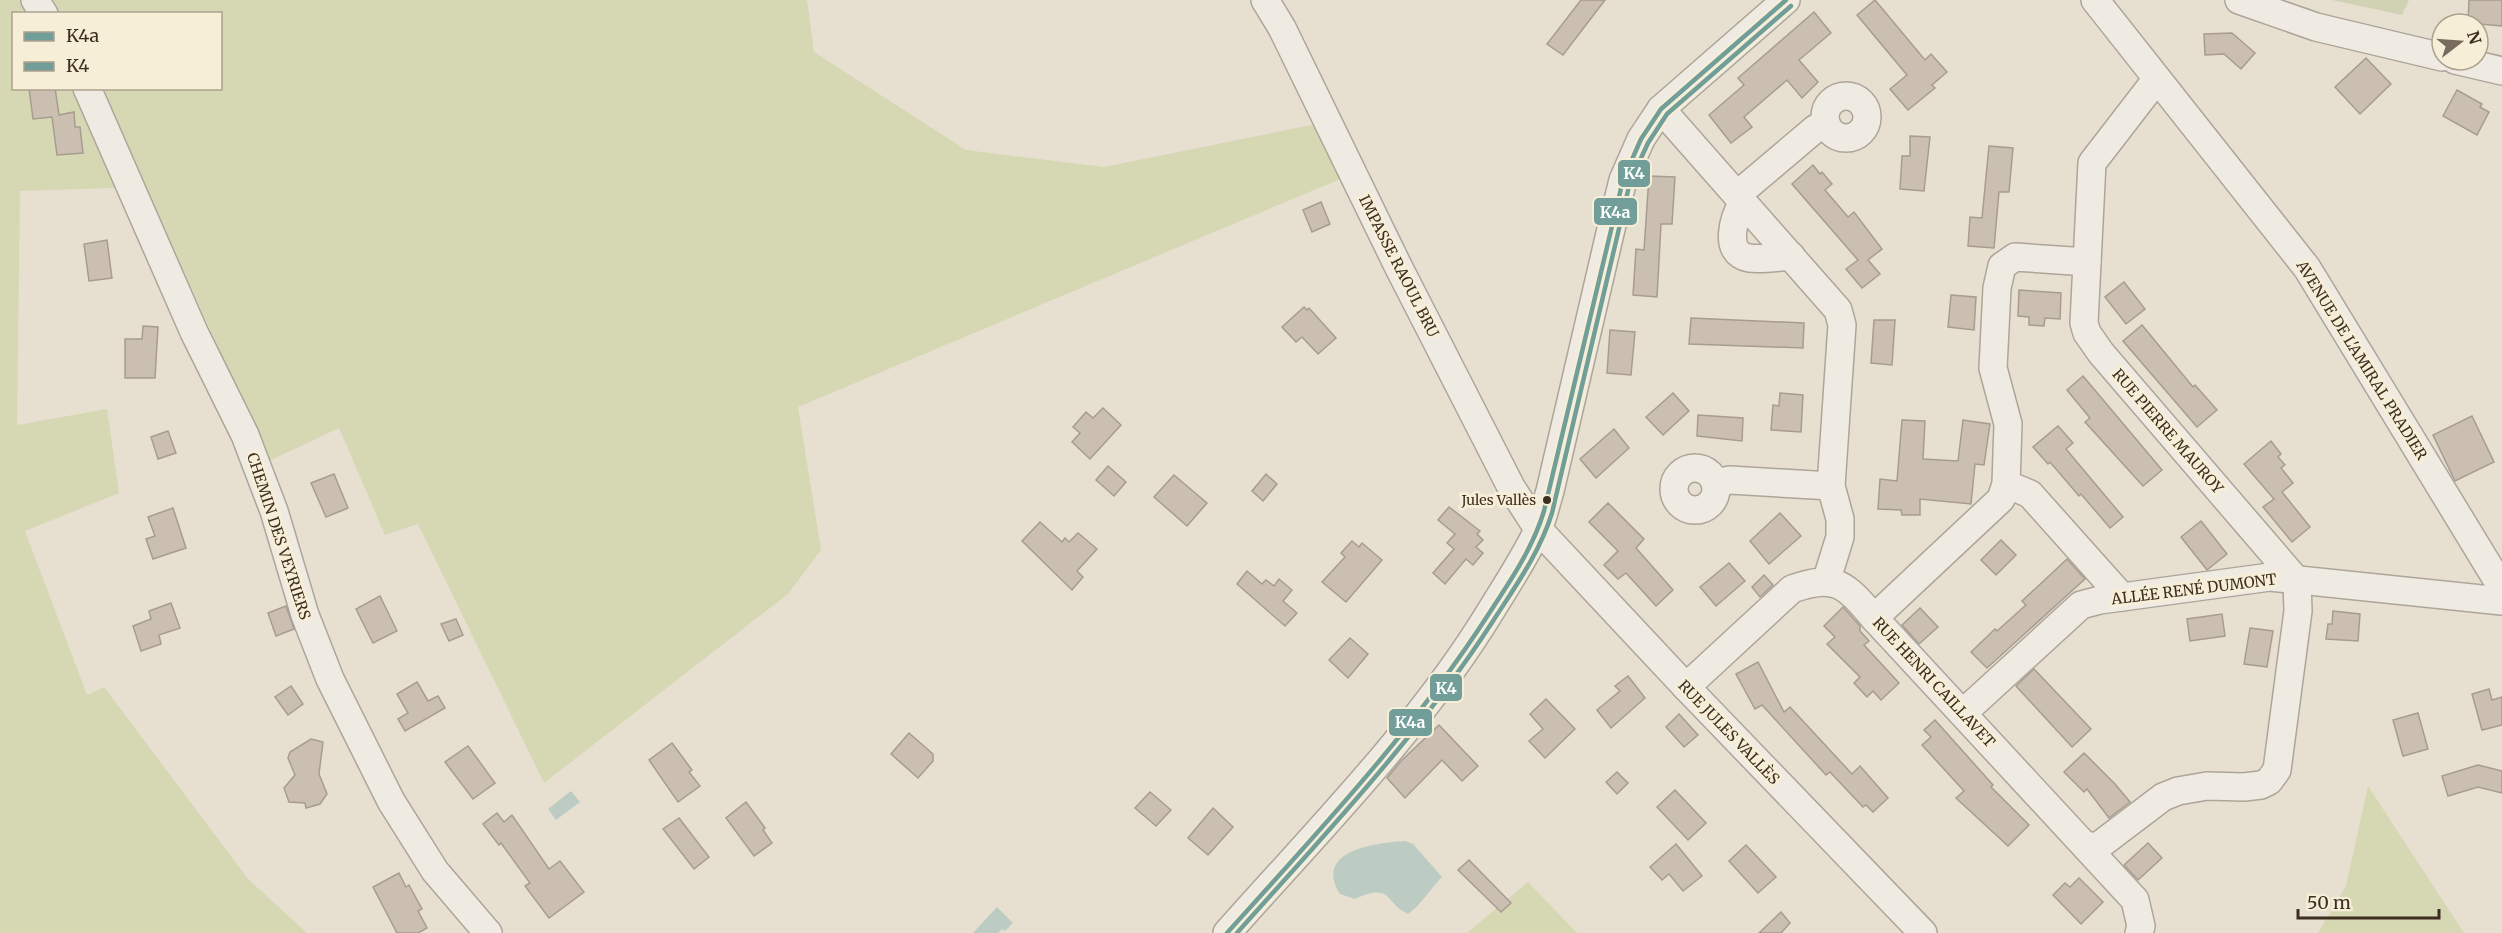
<svg xmlns="http://www.w3.org/2000/svg" width="2502" height="933" font-family="Merriweather,serif">
	<style>
		.green { fill: #d6d7b3; fill-rule: evenodd }
		.cemetery { fill: #d1d1b3 }
		.water { fill: #bcccc2 }
		.building { fill: #cbbfb2; stroke: #a89c90; stroke-width: 1.5 }
		.lines { fill: none; stroke-linecap: round; stroke-linejoin: round }
		.minor-casing { stroke: #ada599; stroke-width: 30 }
		.minor { stroke: #efebe3; stroke-width: 27 }
		.bus-1-casing { stroke: #f7eed8; stroke-width: 9 }
		.bus-2-casing { stroke: #f7eed8; stroke-width: 9 }
		.bus-1 { stroke: #719e99; stroke-width: 4.5 }
		.bus-2 { stroke: #719e99; stroke-width: 4.5 }
		.bus-dot { fill: #3d2e20; stroke: #f7eed8; stroke-width: 2 }
		.labels { text-anchor: middle; dominant-baseline: central; stroke-width: 6; stroke-linejoin: round; paint-order: stroke }
		.bus-label { font-size: 14px; fill: #3d2e20; stroke: #f7eed8; text-anchor: end }
		.street-label { font-size: 15px; fill: #3d2e20; stroke: #f7eed8 }
		.line-badge { stroke: #f7eed8; stroke-width: 2 }
		.badge-label { font-size: 16px; text-anchor: middle; font-weight: bold; fill: #fff }
	</style>
	<rect width="100%" height="100%" fill="#e7e0d1"/>
	<g class="green">
		<path d="M0,0H807L814,52L966,150L1104,167L1316,124L1345,177L798,407L821,550L788,594L544,783L418,524L385,535L339,428L269,461L146,187L20,191L17,425L107,409L119,493L25,531L87,695L104,687L248,879L307,933H0ZM14,14H220V88H14Z"/>
		<polygon points="2368,786 2464,933 2318,933 2346,886"/>
		<polygon points="1528,882 1577,933 1467,933"/>
	</g>
	<polygon class="cemetery" points="2332,0 2409,0 2402,15"/>
	<g class="water">
		<polygon points="571,791 580,802 556,820 548,809"/>
		<path d="M1405,841L1413,844L1442,877C1431,888 1420,906 1408,914C1384,903 1393,882 1355,899L1340,894C1313,850 1376,843 1405,841Z"/>
		<polygon points="997,907 1013,923 1005,931 1002,929 998,933 973,933"/>
	</g>
	<g class="building">
		<polygon points="1581,0 1605,0 1563,55 1547,44"/>
		<polygon points="1875,0 1925,60 1931,54 1947,72 1932,85 1935,88 1908,110 1890,89 1907,75 1857,15"/>
		<polygon points="2469,0 2502,0 2502,26 2468,23"/>
		<polygon points="1814,12 1831,33 1799,60 1818,82 1802,98 1787,80 1744,117 1752,127 1731,143 1709,115 1744,85 1738,78"/>
		<polygon points="2232,33 2255,53 2241,69 2224,54 2205,55 2204,34"/>
		<polygon points="2366,58 2391,84 2360,114 2335,87"/>
		<polygon points="29,88 55,88 59,115 74,112 75,127 80,127 83,153 57,155 52,117 33,119"/>
		<polygon points="2457,90 2482,104 2480,107 2489,112 2477,135 2443,116"/>
		<polygon points="1910,136 1930,137 1924,191 1900,189 1902,156 1910,156"/>
		<polygon points="1989,146 2013,148 2009,192 1999,192 1994,248 1968,246 1970,217 1982,218"/>
		<polygon points="1813,165 1820,174 1822,172 1832,184 1825,190 1848,217 1854,212 1882,249 1868,260 1880,274 1862,288 1846,269 1858,260 1792,184"/>
		<polygon points="1649,176 1675,177 1672,224 1661,224 1657,297 1633,295 1636,249 1644,250"/>
		<polygon points="1321,202 1330,224 1312,232 1303,210"/>
		<polygon points="107,240 112,278 89,281 84,244"/>
		<polygon points="2124,282 2145,309 2126,324 2105,297"/>
		<polygon points="2019,290 2061,293 2060,319 2045,318 2044,326 2029,325 2029,317 2018,316"/>
		<polygon points="1951,295 1976,297 1974,330 1948,327"/>
		<polygon points="1304,307 1307,310 1309,308 1336,338 1318,354 1302,337 1296,342 1282,327"/>
		<polygon points="1691,318 1804,323 1803,348 1689,344"/>
		<polygon points="1874,320 1895,320 1892,365 1871,363"/>
		<polygon points="2142,325 2193,387 2195,385 2217,410 2197,427 2123,341"/>
		<polygon points="143,326 158,327 155,378 125,378 125,339 142,339"/>
		<polygon points="1610,330 1635,332 1631,375 1607,373"/>
		<polygon points="2083,376 2162,470 2143,486 2085,422 2090,418 2067,390"/>
		<polygon points="1673,393 1689,411 1663,435 1646,417"/>
		<polygon points="1780,393 1803,395 1801,432 1771,430 1773,405 1779,406"/>
		<polygon points="1103,408 1121,425 1090,459 1072,442 1080,433 1073,427 1086,412 1093,418"/>
		<polygon points="1698,415 1743,418 1742,441 1697,436"/>
		<polygon points="2472,416 2494,462 2455,481 2433,435"/>
		<polygon points="1902,420 1925,421 1923,459 1958,461 1963,420 1990,424 1984,465 1975,464 1971,504 1920,499 1920,515 1902,515 1901,510 1878,509 1880,479 1897,481"/>
		<polygon points="2058,426 2073,443 2066,449 2123,517 2110,528 2081,494 2079,496 2050,462 2048,464 2033,447"/>
		<polygon points="1614,429 1629,448 1596,478 1580,459"/>
		<polygon points="168,431 176,453 158,459 151,437"/>
		<polygon points="2271,441 2281,454 2278,457 2285,465 2281,468 2293,483 2282,492 2310,527 2292,542 2263,507 2274,499 2244,464"/>
		<polygon points="1108,466 1126,482 1114,496 1096,480"/>
		<polygon points="334,474 348,508 326,517 311,483"/>
		<polygon points="1266,474 1277,484 1263,501 1252,491"/>
		<polygon points="1174,475 1207,503 1187,526 1154,497"/>
		<polygon points="1608,503 1644,539 1636,548 1673,590 1656,606 1626,573 1618,579 1604,565 1618,551 1589,522"/>
		<polygon points="1449,507 1480,531 1477,534 1483,540 1476,547 1483,553 1473,565 1466,559 1445,584 1433,573 1454,549 1447,543 1455,534 1438,520"/>
		<polygon points="173,508 186,548 153,559 146,539 155,536 148,517"/>
		<polygon points="1780,513 1801,536 1769,564 1750,541"/>
		<polygon points="2201,521 2227,554 2207,570 2181,537"/>
		<polygon points="1040,522 1062,542 1065,538 1069,542 1078,533 1097,549 1077,571 1083,577 1072,590 1022,541"/>
		<polygon points="2001,540 2016,555 1996,575 1981,560"/>
		<polygon points="1352,541 1359,547 1362,543 1382,560 1346,602 1322,582 1345,557 1341,553"/>
		<polygon points="2067,559 2085,579 1987,668 1971,652 1995,629 1997,631 2026,605 2022,601"/>
		<polygon points="1729,563 1745,581 1716,606 1700,587"/>
		<polygon points="1247,571 1262,584 1266,580 1274,586 1279,579 1292,590 1283,601 1297,613 1285,626 1237,584"/>
		<polygon points="1764,575 1773,585 1760,597 1752,587"/>
		<polygon points="380,596 397,631 373,643 356,609"/>
		<polygon points="171,603 180,628 159,635 161,644 141,651 133,626 151,619 149,611"/>
		<polygon points="286,606 294,629 276,636 268,613"/>
		<polygon points="1843,607 1860,626 1860,631 1869,641 1864,645 1899,683 1881,700 1873,691 1867,697 1854,683 1860,677 1827,644 1835,637 1824,626"/>
		<polygon points="1920,608 1938,627 1919,644 1902,625"/>
		<polygon points="2333,611 2360,614 2358,641 2326,639 2328,624 2332,624"/>
		<polygon points="2222,614 2225,636 2190,641 2187,619"/>
		<polygon points="456,619 463,635 449,641 441,624"/>
		<polygon points="2250,628 2273,631 2267,667 2244,664"/>
		<polygon points="1350,638 1368,654 1348,678 1329,660"/>
		<polygon points="1758,662 1784,712 1790,707 1852,774 1860,766 1888,798 1873,812 1866,805 1863,807 1830,772 1826,775 1762,705 1755,709 1736,674"/>
		<polygon points="2034,669 2091,729 2072,747 2016,686"/>
		<polygon points="1628,676 1645,698 1611,728 1597,710 1620,691 1615,686"/>
		<polygon points="417,682 428,701 438,696 445,708 405,731 398,719 408,713 397,694"/>
		<polygon points="291,686 303,704 288,715 275,697"/>
		<polygon points="2489,689 2492,700 2502,697 2502,725 2482,730 2472,694"/>
		<polygon points="1546,699 1575,729 1545,758 1529,741 1543,729 1530,714"/>
		<polygon points="2418,713 2428,749 2403,756 2393,720"/>
		<polygon points="1679,714 1698,735 1684,747 1666,727"/>
		<polygon points="1935,720 1993,785 1991,787 2029,825 2008,846 1956,798 1964,791 1922,745 1931,737 1924,730"/>
		<polygon points="1439,725 1478,766 1462,781 1442,760 1405,798 1387,778 1401,761"/>
		<polygon points="909,733 933,754 933,761 918,778 891,754"/>
		<polygon points="311,739 323,742 319,774 327,794 320,804 306,808 305,803 289,802 284,788 295,775 288,758 290,752"/>
		<polygon points="672,743 692,770 689,772 700,786 678,802 649,760"/>
		<polygon points="468,746 495,783 473,799 445,762"/>
		<polygon points="2084,753 2115,784 2130,802 2109,818 2087,789 2084,792 2064,772"/>
		<polygon points="2478,765 2502,771 2502,793 2478,787 2448,796 2442,776"/>
		<polygon points="1617,772 1628,783 1617,794 1606,782"/>
		<polygon points="1675,790 1706,823 1688,840 1657,807"/>
		<polygon points="1150,792 1171,810 1156,826 1135,808"/>
		<polygon points="746,802 765,828 763,830 772,843 754,856 726,818"/>
		<polygon points="1213,808 1233,827 1208,855 1188,838"/>
		<polygon points="497,813 504,822 512,815 549,869 560,861 584,892 549,918 525,886 530,883 501,843 499,845 483,824"/>
		<polygon points="679,818 709,857 694,869 663,829"/>
		<polygon points="2148,843 2162,858 2138,880 2124,865"/>
		<polygon points="1676,844 1702,876 1683,891 1669,874 1662,880 1650,867"/>
		<polygon points="1746,845 1776,877 1758,893 1729,861"/>
		<polygon points="1469,860 1511,903 1501,912 1458,870"/>
		<polygon points="399,873 406,887 409,885 422,909 418,911 427,928 418,933 397,933 373,887"/>
		<polygon points="2079,878 2103,902 2081,924 2053,895 2065,883 2070,887"/>
		<polygon points="1781,912 1790,923 1781,933 1759,933"/>
	</g>
	<g class="lines">
		<g class="minor-casing">
			<g id="minor">
				<polyline points="35,0 44,14"/>
				<polyline points="1265,0 1282,28 1398,266 1511,487 1538,529 1686,687 1923,933"/>
				<polyline points="2095,0 2307,268 2502,588"/>
				<polyline points="2239,0 2316,27 2442,57"/>
				<polyline points="2455,60 2502,71"/>
				<polyline points="87,88 194,332 245,435 274,511 305,615 330,679 391,801 435,871 488,933"/>
				<circle cx="1846" cy="117" r="21"/>
				<polyline points="1661,109 1838,310 1842,325 1831,486 1840,519 1840,537 1826,582"/>
				<polyline points="1737,195 1815,129 1826,123"/>
				<path d="M1743,202C1734,217 1722,253 1749,258C1761,260 1778,257 1791,256"/>
				<circle cx="1695" cy="489" r="21"/>
				<polyline points="1715,483 1730,480 1831,486"/>
				<polyline points="2006,484 2030,494 2122,597"/>
				<polyline points="1874,618 2001,499 2006,484 2008,424 1993,368 1997,288 2002,266 2015,257 2087,262"/>
				<path d="M1686,687L1792,589C1836,573 1846,585 1874,618L2135,900L2141,926L2139,933"/>
				<polyline points="1963,713 2081,605 2100,600 2270,577 2502,601"/>
				<polyline points="2085,845 2097,847 2163,797 2178,791 2207,786 2244,787 2261,785 2269,781 2277,770 2298,611 2297,581 2101,353 2087,333 2084,323 2092,163 2156,80"/>
				<path d="M1227,933C1320,828 1419,729 1492,609C1508,583 1525,557 1538,530C1543,518 1546,504 1550,491L1611,229L1623,180L1641,139L1661,109L1786,0"/>
			</g>
		</g>
		<use href="#minor" class="minor"/>
		<g class="bus-1-casing">
			<path id="bus-1" d="M1227,933C1319,831 1413,731 1488,615C1509,583 1533,548 1544,511L1623,180L1641,139L1661,109L1786,0"/>
		</g>
		<g class="bus-2-casing">
			<path id="bus-2" d="M1237,933C1327,832 1420,734 1493,621C1515,587 1540,552 1552,513L1630,182L1648,143L1667,114L1791,6"/>
		</g>
		<use href="#bus-1" class="bus-1"/>
		<use href="#bus-2" class="bus-2"/>
	</g>
	<circle class="bus-dot" cx="1547" cy="500" r="5"/>
	<g class="labels">
		<g class="bus-label">
			<text x="1536" y="500">Jules Vallès</text>
		</g>
		<g class="street-label">
			<text transform="translate(1399 266) rotate(63)">IMPASSE RAOUL BRU</text>
			<text transform="translate(2362 360) rotate(58)">AVENUE DE L'AMIRAL PRADIER</text>
			<text transform="translate(2168 431) rotate(49)">RUE PIERRE MAUROY</text>
			<text transform="translate(279 536) rotate(72)">CHEMIN DES VEYRIERS</text>
			<text transform="translate(2194 589) rotate(-7)">ALLÉE RENÉ DUMONT</text>
			<text transform="translate(1934 682) rotate(47)">RUE HENRI CAILLAVET</text>
			<text transform="translate(1729 732) rotate(46)">RUE JULES VALLÈS</text>
		</g>
	</g>
	<g class="line-badge">
		<rect x="1617" y="159" width="34" height="29" rx="6" fill="#719e99"/>
		<rect x="1593" y="197" width="45" height="29" rx="6" fill="#719e99"/>
		<rect x="1429" y="673" width="34" height="29" rx="6" fill="#719e99"/>
		<rect x="1388" y="708" width="45" height="29" rx="6" fill="#719e99"/>
	</g>
	<g class="badge-label">
		<text x="1634" y="179">K4</text>
		<text x="1615" y="218">K4a</text>
		<text x="1446" y="694">K4</text>
		<text x="1410" y="728">K4a</text>
	</g>
	<rect x="12" y="12" width="210" height="78" fill="#f7eed8" stroke="#ada18e" stroke-width="1.5"/>
	<rect x="24" y="32" width="30" height="9" fill="#719e99" stroke="#ada18e" stroke-width="1.5"/>
	<text x="66" y="42" font-size="18" fill="#3d2e20">K4a</text>
	<rect x="24" y="62" width="30" height="9" fill="#719e99" stroke="#ada18e" stroke-width="1.5"/>
	<text x="66" y="72" font-size="18" fill="#3d2e20">K4</text>
	<g transform="translate(2460 42) rotate(73)"><circle r="28" fill="#f7eed8" stroke="#ada18e" stroke-width="1.5"/>
	<path d="M0-4.5L10 22L0 15L-10 22Z" fill="#786c5e"/>
	<text y="-9" font-size="16" font-weight="bold" text-anchor="middle" fill="#3d2e20">N</text>
	</g>
	<path d="M2298 909v9h141v-9" fill="none" stroke="#3d2e20" stroke-width="3"/>
	<text x="2307" y="909" font-size="18" fill="#3d2e20" stroke="#f7eed8" stroke-width="4.5" paint-order="stroke">50 m</text>
</svg>
